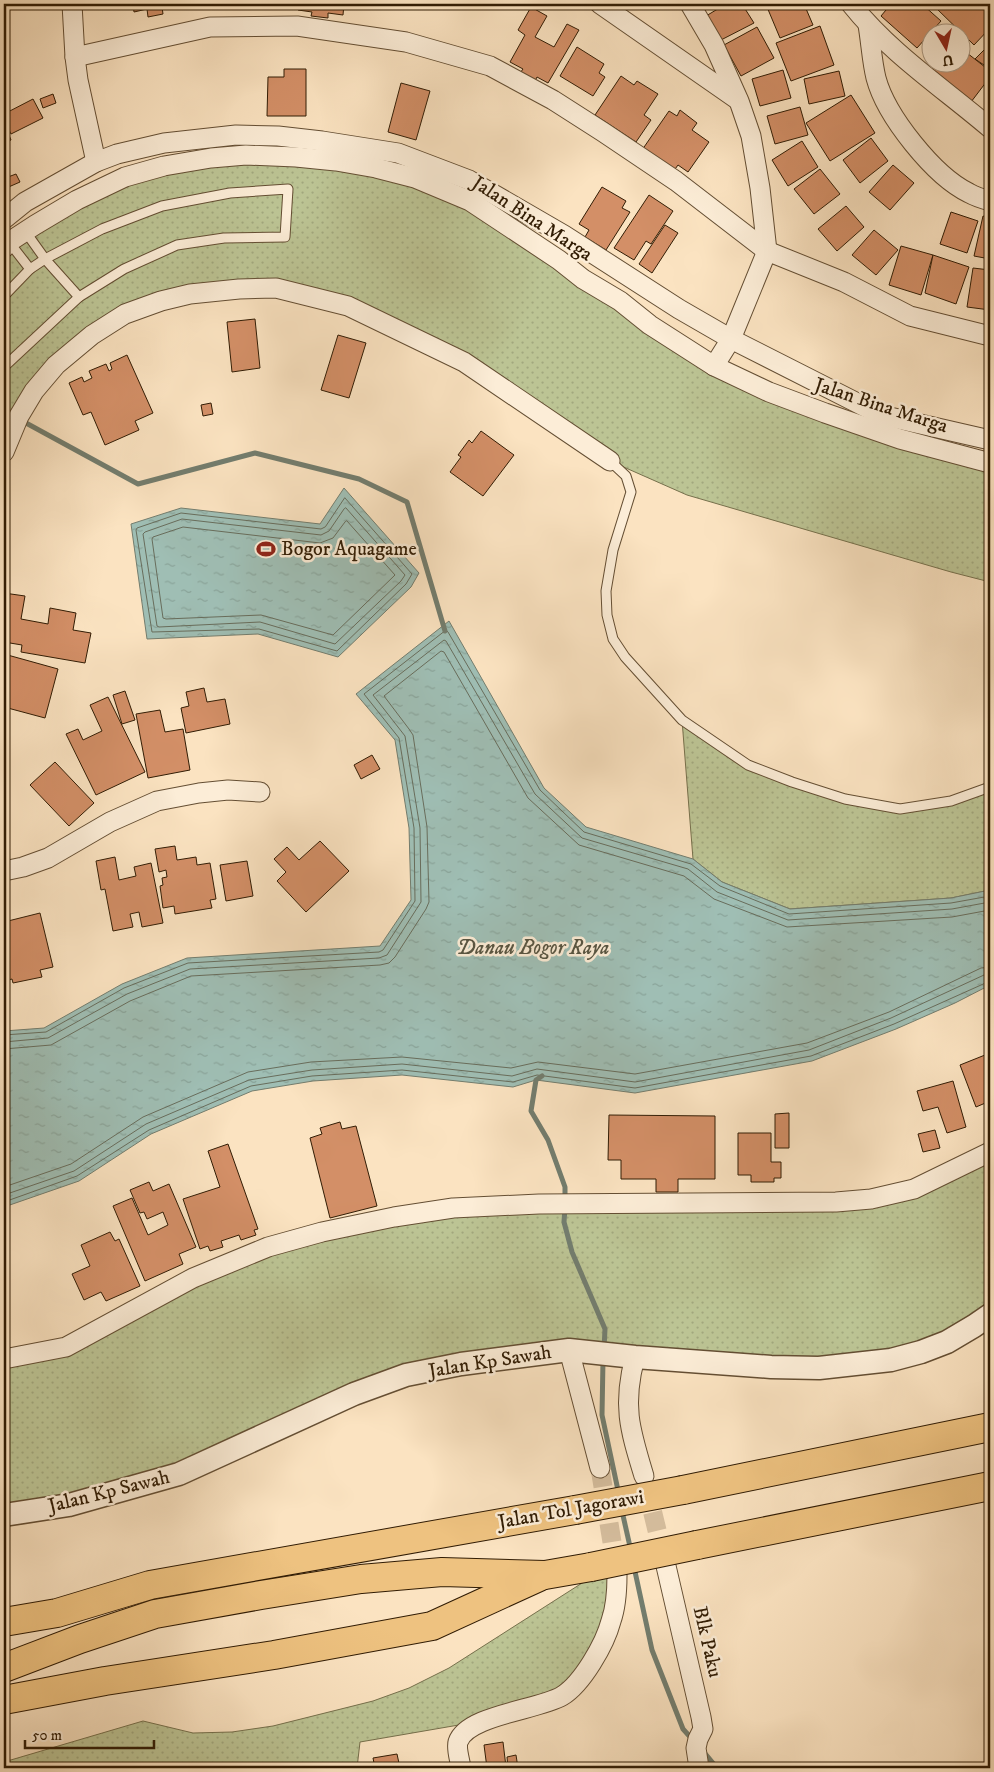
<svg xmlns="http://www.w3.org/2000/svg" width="994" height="1772" font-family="'IM FELL DW Pica',serif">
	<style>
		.grass { fill: url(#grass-dots); stroke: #76704c }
		.water { fill: url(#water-ripples); stroke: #737d6e }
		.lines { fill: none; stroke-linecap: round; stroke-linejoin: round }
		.shore { stroke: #686d5c; stroke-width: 1 }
		.stream { stroke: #737d6e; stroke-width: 5 }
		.building { fill: #d38f67; stroke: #311c04 }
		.minor-tunnel { stroke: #d3bb9b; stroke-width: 19; stroke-dasharray: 19 9; stroke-linecap: butt }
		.service-casing { stroke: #644e33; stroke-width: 11 }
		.minor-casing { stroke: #644e33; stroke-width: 21 }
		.tertiary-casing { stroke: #644e33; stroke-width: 25 }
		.motorway-casing { stroke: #311c04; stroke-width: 30 }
		.service { stroke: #fcedd7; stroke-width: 9 }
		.minor { stroke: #fcedd7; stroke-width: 19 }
		.tertiary { stroke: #fcedd7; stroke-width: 22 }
		.motorway { stroke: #eec280; stroke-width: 28 }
		.motorway-bridge-casing { stroke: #311c04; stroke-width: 30; stroke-linecap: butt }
		.motorway-bridge { stroke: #eec280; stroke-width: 28 }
		.labels { text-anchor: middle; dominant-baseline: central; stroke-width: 5; stroke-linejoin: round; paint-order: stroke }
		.street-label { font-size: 20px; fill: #311c04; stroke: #fcedd7 }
		.poi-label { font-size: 20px; fill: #311c04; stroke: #fcedd7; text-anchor: start }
		.water-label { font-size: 21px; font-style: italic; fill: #585542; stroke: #fcedd7 }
	</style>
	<defs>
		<pattern id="grass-dots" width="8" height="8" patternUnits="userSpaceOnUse" patternTransform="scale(1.25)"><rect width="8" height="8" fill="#bcc494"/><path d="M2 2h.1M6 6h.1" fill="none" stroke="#a2a87e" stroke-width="1.8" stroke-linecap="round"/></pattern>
		<pattern id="water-ripples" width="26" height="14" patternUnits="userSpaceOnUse" patternTransform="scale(1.25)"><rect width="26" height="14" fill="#9fbeb4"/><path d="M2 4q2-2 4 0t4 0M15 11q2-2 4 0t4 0" fill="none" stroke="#89a399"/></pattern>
	</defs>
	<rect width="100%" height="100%" fill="#fbe3c1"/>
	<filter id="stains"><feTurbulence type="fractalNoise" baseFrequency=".004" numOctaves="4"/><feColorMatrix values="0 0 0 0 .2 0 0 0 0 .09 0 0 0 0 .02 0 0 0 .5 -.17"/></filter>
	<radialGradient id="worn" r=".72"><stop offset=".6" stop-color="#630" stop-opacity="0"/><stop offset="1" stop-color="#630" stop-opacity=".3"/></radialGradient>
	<g class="grass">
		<polygon points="296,157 471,201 714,366 990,463 990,582 951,572 687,495 610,461 401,332 276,288 190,294 92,335 18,420 4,412 4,248 125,177"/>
		<polygon points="682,720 748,765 792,782 900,809 990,787 990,890 951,898 790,909 722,882 693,859"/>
		<polygon points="990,1152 990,1314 891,1360 577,1350 405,1376 179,1474 4,1515 4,1359 66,1347 193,1278 394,1217 871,1199"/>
		<polygon points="615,1562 612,1620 562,1696 482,1721 360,1742 357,1768 4,1768 4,1762 143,1721 193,1733 232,1732 273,1726 373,1701 409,1688 449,1668"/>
	</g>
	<g class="water">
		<polygon points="344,488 419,573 411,587 338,657 258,634 147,639 131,524 181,508 320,524"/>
		<polygon points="449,621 544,788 586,827 693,859 722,882 790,909 951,898 990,890 990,985 955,1003 896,1029 812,1061 635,1093 536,1080 513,1087 402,1075 313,1081 252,1091 151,1134 79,1181 4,1207 4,1031 44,1028 122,984 187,958 380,946 411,900 409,828 395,740 356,694"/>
	</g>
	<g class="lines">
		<g class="shore">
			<polygon points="345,498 412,574 406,584 337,651 259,629 152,632 136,530 137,528 181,513 321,529 325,527"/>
			<polygon points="346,508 405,575 401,581 335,644 260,622 159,627 157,626 143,534 145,532 182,519 321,535 329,531 344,509"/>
			<polygon points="347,521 395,575 333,635 261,615 166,619 163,618 152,539 153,537 183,527 320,543 333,538 345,522"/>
			<polyline points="4,1035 46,1032 124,988 188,963 379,952 383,950 415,901 414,828 399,738 364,694 446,630 448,632 540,790 584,832 691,864 720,886 789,914 951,903 990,896"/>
			<polyline points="4,1042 48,1038 127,994 190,969 379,958 387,955 421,902 420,828 405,736 373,695 444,640 446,641 535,794 582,838 688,869 717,892 788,920 952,909 990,902"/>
			<polyline points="4,1049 51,1045 130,1001 191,976 380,965 389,963 395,957 426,909 429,902 427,827 413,735 409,729 384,696 441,651 444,652 528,798 579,845 684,876 714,899 787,927 952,917 990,910"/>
			<polyline points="4,1187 71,1164 143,1117 248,1072 311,1062 402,1057 511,1068 538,1062 635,1074 807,1043 889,1012 981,968 990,967"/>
			<polyline points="4,1195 74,1171 146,1124 249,1080 312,1070 402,1064 512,1076 537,1069 635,1082 809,1050 891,1018 984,975 990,974"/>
			<polyline points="4,1202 77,1176 149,1130 251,1086 312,1076 402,1070 513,1082 537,1075 635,1088 811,1056 894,1024 990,981"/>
		</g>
		<g class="stream">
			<polyline points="4,411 138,484 255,453 359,479 407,502 445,631"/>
			<polyline points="542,1076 536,1080 531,1111 548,1140 565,1187 565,1199"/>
			<polyline points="565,1208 564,1222 572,1252 605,1329 604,1349"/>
			<polyline points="603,1360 602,1415 619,1495"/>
			<polyline points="622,1511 631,1551"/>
			<polyline points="634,1567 652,1650 683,1729 692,1739"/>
			<polyline points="703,1751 717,1768"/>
		</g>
	</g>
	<g class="building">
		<polygon points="133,4 179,4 162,7 163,14 148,17 147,9 134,12"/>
		<polygon points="299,4 344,4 343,15 328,13 328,18 311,16 312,12 298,10"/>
		<polygon points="698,4 714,4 704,11"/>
		<polygon points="726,4 742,4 754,23 719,41 706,16"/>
		<polygon points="776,4 804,4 813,25 780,38 767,7"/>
		<polygon points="891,4 922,4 941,21 917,48 881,16"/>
		<polygon points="939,4 990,4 990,28 974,45 936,8"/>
		<polygon points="531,7 547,16 535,37 554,47 567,24 579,30 548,83 537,77 535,81 520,73 523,69 510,62 525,35 518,30"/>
		<polygon points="820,26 834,65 791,81 776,43"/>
		<polygon points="757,27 774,58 741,76 724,45"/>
		<polygon points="990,44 990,69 975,59"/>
		<polygon points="577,47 604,64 599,73 605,77 593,96 560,76"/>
		<polygon points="962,49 990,71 990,77 971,102 932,71 939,62 962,62"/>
		<polygon points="284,69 306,69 306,116 267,116 268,77 284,77"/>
		<polygon points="783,70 791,98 760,106 752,79"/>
		<polygon points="839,71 845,96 809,104 804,79"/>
		<polygon points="621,76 634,85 637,81 658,94 644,115 651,120 636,142 595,115"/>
		<polygon points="401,83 430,91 416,140 388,132"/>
		<polygon points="53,94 56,103 43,108 40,99"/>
		<polygon points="851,95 875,133 830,161 806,123"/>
		<polygon points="33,99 43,118 11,134 4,120 4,114"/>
		<polygon points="990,104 990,119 983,113"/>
		<polygon points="800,107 808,135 775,144 767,116"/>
		<polygon points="680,110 697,123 692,130 709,142 688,172 678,165 673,172 642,150 669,111 677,116"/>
		<polygon points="4,123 11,140 4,143"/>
		<polygon points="871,138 888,161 860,183 843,160"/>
		<polygon points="802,141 818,167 788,186 772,160"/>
		<polygon points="893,165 914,183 890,210 869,192"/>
		<polygon points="4,168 8,177 16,174 20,182 4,189"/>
		<polygon points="820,169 840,194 814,214 794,189"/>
		<polygon points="602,187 626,201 622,208 630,212 606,250 585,237 589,230 579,224"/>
		<polygon points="649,195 673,211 651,244 646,241 634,260 614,248"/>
		<polygon points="846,206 864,227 837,251 818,229"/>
		<polygon points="951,212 978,221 967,253 940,244"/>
		<polygon points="983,216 990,218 990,259 974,256"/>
		<polygon points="665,225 678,233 652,273 639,264"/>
		<polygon points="874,230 898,250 876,275 852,255"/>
		<polygon points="901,246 933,255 921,295 889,285"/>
		<polygon points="933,255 969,267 956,304 925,293"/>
		<polygon points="973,268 990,270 990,310 967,307"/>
		<polygon points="255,319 260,368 232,372 227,322"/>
		<polygon points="338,335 366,343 349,398 321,390"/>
		<polygon points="127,355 153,413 135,421 139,430 105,445 91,412 83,415 69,383 82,377 84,382 92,378 89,371 106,364 109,371 112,369 110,363"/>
		<polygon points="211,403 213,414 203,416 201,405"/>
		<polygon points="481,431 514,455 483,496 450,472 461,457 458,455 469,440 472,443"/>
		<polygon points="4,593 25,596 21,619 48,624 50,608 76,613 73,630 91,633 85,663 21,652 22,645 4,642"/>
		<polygon points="4,654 58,669 45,718 4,707"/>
		<polygon points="204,688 207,702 225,699 230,724 186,733 181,708 189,706 186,692"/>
		<polygon points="125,691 135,720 122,724 113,695"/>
		<polygon points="108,697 145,772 96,795 66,734 78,729 83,740 102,731 90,705"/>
		<polygon points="160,710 165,732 183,729 190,770 148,778 136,714"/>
		<polygon points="372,755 380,769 361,779 354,765"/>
		<polygon points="55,762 94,803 69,826 30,785"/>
		<polygon points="320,841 349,871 306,912 277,881 286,872 274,859 287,847 299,860"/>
		<polygon points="175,846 177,860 196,857 197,865 210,863 216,899 210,900 212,908 175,914 174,906 163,908 160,886 163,885 162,878 167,877 166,870 159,872 155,849"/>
		<polygon points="115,857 119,880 136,876 134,867 151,863 163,923 142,927 139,912 130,914 133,927 113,931 105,889 101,890 96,861"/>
		<polygon points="247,861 253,896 226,901 220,865"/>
		<polygon points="40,913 53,967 40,970 42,977 13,983 12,979 4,981 4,922"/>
		<polygon points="990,1053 990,1101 976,1107 960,1065"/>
		<polygon points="953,1081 966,1127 947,1133 938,1107 923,1111 917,1091"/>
		<polygon points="789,1113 789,1148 775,1148 775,1114"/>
		<polygon points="609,1115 715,1116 715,1179 678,1179 678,1192 656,1192 656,1179 621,1179 621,1160 608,1160"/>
		<polygon points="340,1122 342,1129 356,1126 377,1206 330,1218 310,1138 322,1134 320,1128"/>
		<polygon points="935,1130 940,1148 923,1152 918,1134"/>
		<polygon points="738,1133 771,1133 771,1162 781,1162 781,1178 774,1178 774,1182 751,1182 751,1175 738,1175"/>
		<polygon points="228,1144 258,1229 254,1230 256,1235 241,1240 239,1235 221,1241 223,1247 210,1251 208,1246 200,1249 183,1199 220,1187 208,1151"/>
		<polygon points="149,1182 153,1191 169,1184 196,1247 179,1254 183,1264 145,1281 113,1206 132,1198 148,1235 168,1225 163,1212 147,1219 144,1212 140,1213 130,1190"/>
		<polygon points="110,1232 115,1241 119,1239 140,1286 106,1301 101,1292 84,1300 72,1274 90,1266 81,1245"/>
		<polygon points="503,1742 506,1767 487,1768 484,1745"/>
		<polygon points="397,1754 400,1768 375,1768 373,1758"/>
		<polygon points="516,1755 518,1768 508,1768 507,1757"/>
	</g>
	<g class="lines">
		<g class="minor-tunnel">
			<polyline points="600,1468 617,1573"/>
			<polyline points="646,1485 665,1563"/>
		</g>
		<g class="service-casing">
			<g id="service">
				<polyline points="9,242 30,269"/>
				<polyline points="4,296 30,269 45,259 102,229 162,206 230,193 288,189 285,237 224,238 177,245 124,269 79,297"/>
				<polyline points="4,366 5,366 79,297 45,259 25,231"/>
				<polyline points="610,461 626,476 631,492 613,550 606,591 607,615 613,639 625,657 682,720 748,765 792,782 845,799 900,809 951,801 990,787"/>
			</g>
		</g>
		<g class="minor-casing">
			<g id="minor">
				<polyline points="72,4 75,57 78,80 96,162"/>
				<polyline points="600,4 738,100"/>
				<polyline points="690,4 714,45 739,101 751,136 760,188 767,251 731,339 714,366"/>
				<path d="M851,4C890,53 943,88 990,128"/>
				<path d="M868,25C871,43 872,62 876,78C886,116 934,176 969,193C976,197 983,199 990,201"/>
				<polyline points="75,57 210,27 297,26 406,42 490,66 553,100 603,132 676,181 767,251 844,282 910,316 990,336"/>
				<polyline points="4,219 25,202 96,162 117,154 164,143 236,135 278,136 322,141 398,153 469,180 564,235 679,309 731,339 881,415 990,440"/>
				<polyline points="4,248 9,242 35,225 77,200 125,177 164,166 211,158 246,155 296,157 336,161 376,168 415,178 470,201 559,260 583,279 620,301 650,325 714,366 769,392 825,413 900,439 990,463"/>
				<polyline points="4,452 19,416 34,391 56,365 92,335 125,314 161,301 190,294 239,289 276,288 348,306 464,362 610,461"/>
				<polyline points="4,871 23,867 48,858 110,822 157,801 199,793 228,790 260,792"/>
				<polyline points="569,1350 600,1468"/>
				<path d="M635,1357C622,1406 630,1430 644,1476"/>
				<polyline points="4,1359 66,1347 193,1278 268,1247 322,1232 394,1217 453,1208 539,1204 836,1202 871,1199 914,1189 990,1152"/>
				<polyline points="666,1566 701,1717 703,1729 698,1739 696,1748 699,1768"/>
				<path d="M461,1768C460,1760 456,1749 458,1742C467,1715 538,1710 562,1696C582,1684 605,1644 611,1621C616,1607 617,1589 617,1575"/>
			</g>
		</g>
		<g class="tertiary-casing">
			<polyline id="tertiary" points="4,1515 69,1505 179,1474 354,1394 406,1375 461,1364 569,1350 635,1357 771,1367 819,1368 891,1360 921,1352 947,1342 974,1326 990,1315"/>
		</g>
		<g class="motorway-casing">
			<g id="motorway">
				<polyline points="683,1490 990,1427"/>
				<polyline points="697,1545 990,1486"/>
				<polyline points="4,1622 57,1613 150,1585 575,1510"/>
				<polyline points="4,1668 80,1639 155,1614 261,1595 361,1579 442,1572 545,1575 591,1567"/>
				<polyline points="4,1700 105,1681 274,1655 432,1626 539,1577"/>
			</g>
		</g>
		<use href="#service" class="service"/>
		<use href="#minor" class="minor"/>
		<use href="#tertiary" class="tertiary"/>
		<use href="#motorway" class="motorway"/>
		<g class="motorway-bridge-casing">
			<g id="motorway-bridge">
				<polyline points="575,1510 683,1490"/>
				<polyline points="591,1567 697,1545"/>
			</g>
		</g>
		<use href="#motorway-bridge" class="motorway-bridge"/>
	</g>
	<defs>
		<g id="stadium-bare" transform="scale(1.5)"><path d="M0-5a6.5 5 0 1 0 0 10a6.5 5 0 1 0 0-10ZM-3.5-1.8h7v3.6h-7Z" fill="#8f2418" stroke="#fcedd7" stroke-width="2.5" paint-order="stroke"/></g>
	</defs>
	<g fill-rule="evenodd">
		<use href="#stadium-bare" x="266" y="549"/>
	</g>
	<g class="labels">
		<g class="street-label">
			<text transform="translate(532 219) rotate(33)">Jalan Bina Marga</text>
			<text transform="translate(881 406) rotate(18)">Jalan Bina Marga</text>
			<text transform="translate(490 1362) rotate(-9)">Jalan Kp Sawah</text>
			<text transform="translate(109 1492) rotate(-14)">Jalan Kp Sawah</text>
			<text transform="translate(571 1510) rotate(-10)">Jalan Tol Jagorawi</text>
			<text transform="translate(707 1642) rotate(77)">Blk Paku</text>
		</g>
		<g class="poi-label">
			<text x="281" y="549">Bogor Aquagame</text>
		</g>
		<g class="water-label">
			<text x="533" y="948">Danau Bogor Raya</text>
		</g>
	</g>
	<rect width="994" height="1772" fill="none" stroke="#fbe3c1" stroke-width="20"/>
	<rect x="5" y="5" width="984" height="1762" fill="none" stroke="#311c04" stroke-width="2.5"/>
	<rect x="10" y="10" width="974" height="1752" fill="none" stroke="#311c04"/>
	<g transform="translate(946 48) rotate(171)"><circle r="24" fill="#fcedd7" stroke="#ab9983"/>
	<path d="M0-4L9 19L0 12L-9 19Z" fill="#8f2418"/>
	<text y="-8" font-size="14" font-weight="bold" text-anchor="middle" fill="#311c04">U</text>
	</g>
	<path d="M25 1740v8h129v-8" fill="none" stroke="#311c04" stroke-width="2.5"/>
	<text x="32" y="1740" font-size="15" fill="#311c04" stroke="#fcedd7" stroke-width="4" paint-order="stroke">50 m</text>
	<rect width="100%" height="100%" filter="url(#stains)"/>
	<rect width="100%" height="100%" fill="url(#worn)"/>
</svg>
